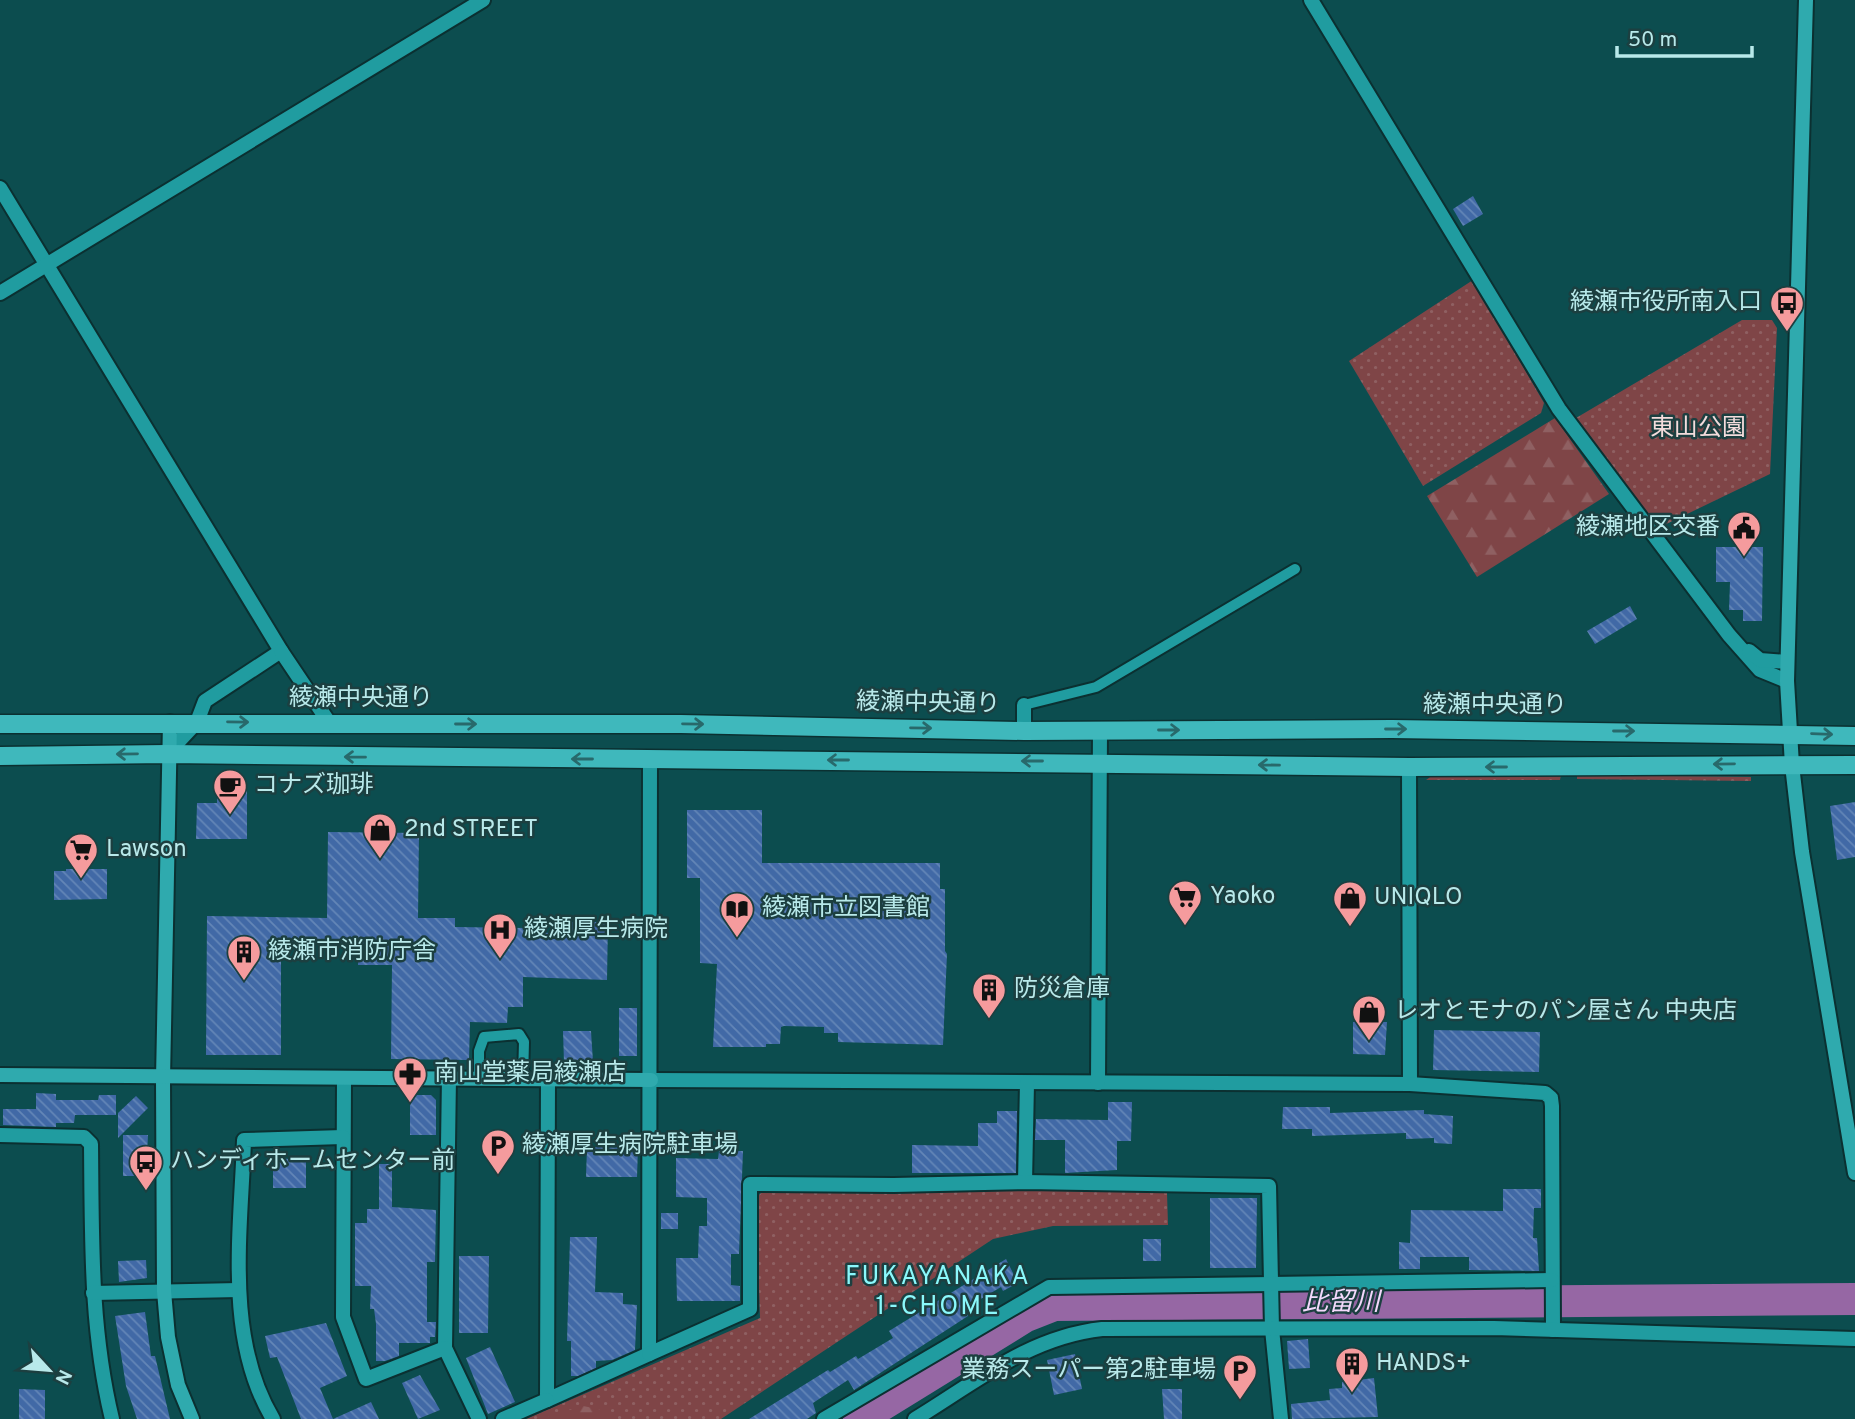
<svg xmlns="http://www.w3.org/2000/svg" width="1855" height="1419" font-family="Overpass,'Noto Sans JP',sans-serif">
	<style>
		.grass { fill: url(#grass-dots) }
		.forest { fill: url(#forest-firs) }
		.lines { fill: none; stroke-linecap: round; stroke-linejoin: round }
		.river { stroke: #9667a4; stroke-width: 32 }
		.building { fill: url(#building-back-hatch) }
		.lane-casing { stroke: #0b3031; stroke-width: 14 }
		.street-casing { stroke: #0b3031; stroke-width: 18 }
		.secondary-casing { stroke: #0b3031; stroke-width: 18 }
		.primary-casing { stroke: #0b3031; stroke-width: 21 }
		.lane { stroke: #209ca0; stroke-width: 10 }
		.street { stroke: #209ca0; stroke-width: 14 }
		.secondary { stroke: #2faaae; stroke-width: 14 }
		.primary { stroke: #3fb8bc; stroke-width: 18 }
		.oneway { stroke: #28696b }
		.labels { text-anchor: middle; dominant-baseline: central; stroke-width: 5; stroke-linejoin: round; paint-order: stroke }
		.poi-label { font-size: 24px; fill: #b8e9ea; stroke: #1c3f40; text-anchor: start }
		.park-label { font-size: 24px; fill: #f4dcdc; stroke: #1c3f40 }
		.street-label { font-size: 24px; fill: #b8e9ea; stroke: #1c3f40 }
		.neighbourhood-label { font-size: 26px; letter-spacing: 2px; fill: #8af8fb; stroke: #1c3f40 }
		.water-label { font-size: 26px; font-style: italic; fill: #f4d9fc; stroke: #1c3f40 }
	</style>
	<defs>
		<pattern id="grass-dots" width="8" height="8" patternUnits="userSpaceOnUse" patternTransform="scale(1.75)"><rect width="8" height="8" fill="#7f4547"/><path d="M2 2h.1M6 6h.1" fill="none" stroke="#8f6062" stroke-width="1.8" stroke-linecap="round"/></pattern>
		<pattern id="forest-firs" width="22" height="20" patternUnits="userSpaceOnUse" patternTransform="scale(1.75)"><rect width="22" height="20" fill="#7f4547"/><path d="M5 1l3.5 6h-7zM16 11l3.5 6h-7z" fill="#8f6062"/></pattern>
		<pattern id="building-back-hatch" width="6" height="6" patternUnits="userSpaceOnUse" patternTransform="scale(1.75)"><rect width="6" height="6" fill="#4169a6"/><path d="M-1 5l2 2M0 0l6 6M5-1l2 2" fill="none" stroke="#6386b7"/></pattern>
	</defs>
	<rect width="100%" height="100%" fill="#0c4d4f"/>
	<g class="grass">
		<polygon points="1473,280 1544,403 1541,413 1423,486 1349,361"/>
		<polygon points="1742,320 1772,320 1777,328 1770,474 1656,529 1576,418"/>
		<polygon points="1433,775 1561,775 1560,780 1426,780"/>
		<polygon points="1577,775 1751,777 1751,781 1577,779"/>
		<polygon points="1040,1189 1167,1193 1168,1225 1053,1226 993,1239 721,1419 526,1419 760,1318 756,1198 763,1191"/>
	</g>
	<g class="forest">
		<polygon points="1555,418 1609,494 1477,577 1427,496"/>
		<polygon points="583,1406 608,1411 610,1419 539,1419"/>
	</g>
	<g class="lines">
		<polyline class="river" points="859,1419 1026,1316 1054,1305 1855,1299"/>
	</g>
	<g class="building">
		<polygon points="1473,196 1483,214 1463,226 1453,209"/>
		<polygon points="1716,547 1763,547 1762,621 1743,621 1743,610 1729,610 1730,582 1716,582"/>
		<polygon points="1630,606 1637,619 1595,644 1587,631"/>
		<polygon points="217,788 247,788 247,839 196,839 197,803 217,803"/>
		<polygon points="1855,802 1855,857 1837,860 1830,806"/>
		<polygon points="687,810 762,810 762,863 940,863 940,889 945,889 945,951 947,954 943,1045 838,1042 838,1033 824,1033 824,1027 784,1026 781,1027 780,1044 766,1044 766,1047 713,1047 717,964 700,963 700,878 687,878"/>
		<polygon points="328,832 419,833 418,918 455,918 455,927 524,928 524,932 552,933 552,922 608,922 607,980 523,977 523,1007 508,1007 507,1023 470,1022 469,1060 391,1059 392,965 358,965 359,943 281,942 281,1055 206,1055 207,916 327,918"/>
		<polygon points="66,869 107,869 107,899 54,900 54,871 66,871"/>
		<rect x="619" y="1008" width="18" height="48"/>
		<polygon points="1353,1022 1387,1022 1385,1055 1353,1054"/>
		<polygon points="1434,1030 1540,1032 1539,1072 1433,1070"/>
		<polygon points="563,1031 591,1031 593,1062 564,1062"/>
		<polygon points="36,1093 56,1094 56,1100 98,1100 99,1095 116,1095 116,1115 75,1115 74,1123 56,1123 56,1127 3,1125 3,1109 36,1109"/>
		<polygon points="410,1095 431,1095 436,1100 436,1135 410,1135"/>
		<polygon points="136,1096 148,1108 118,1138 118,1113"/>
		<polygon points="1108,1102 1132,1102 1131,1141 1117,1141 1117,1170 1065,1173 1065,1140 1035,1140 1036,1119 1108,1120"/>
		<polygon points="1283,1107 1330,1107 1330,1113 1424,1110 1424,1114 1453,1116 1452,1144 1434,1143 1434,1138 1406,1139 1406,1133 1312,1136 1312,1129 1282,1129"/>
		<polygon points="997,1111 1017,1111 1016,1173 912,1173 912,1145 978,1146 978,1123 997,1123"/>
		<polygon points="123,1135 148,1135 146,1176 123,1176"/>
		<polygon points="587,1147 638,1148 637,1177 586,1177"/>
		<polygon points="719,1151 743,1151 739,1254 731,1254 731,1285 740,1286 740,1301 677,1301 676,1258 698,1258 699,1226 707,1226 707,1198 676,1197 676,1158 718,1159"/>
		<polygon points="273,1158 306,1160 306,1188 273,1188"/>
		<polygon points="379,1164 392,1164 392,1207 436,1210 435,1262 427,1262 427,1322 436,1322 435,1337 430,1337 430,1343 399,1343 399,1356 385,1361 376,1361 376,1324 374,1309 370,1309 371,1286 355,1286 355,1223 367,1223 367,1209 379,1209"/>
		<polygon points="1503,1189 1541,1189 1541,1208 1534,1208 1533,1238 1537,1238 1539,1271 1469,1270 1469,1257 1420,1257 1420,1269 1399,1269 1399,1242 1410,1243 1411,1210 1503,1211"/>
		<polygon points="1210,1198 1257,1198 1256,1268 1210,1268"/>
		<rect x="661" y="1213" width="17" height="16"/>
		<polygon points="570,1237 597,1237 595,1292 623,1293 623,1304 637,1305 635,1350 612,1360 596,1361 596,1368 578,1376 571,1376 571,1341 567,1341"/>
		<rect x="1143" y="1239" width="18" height="22"/>
		<polygon points="459,1256 489,1256 488,1333 459,1333"/>
		<polygon points="1006,1259 1018,1283 1003,1291 1001,1287 964,1309 968,1316 854,1390 848,1380 813,1403 816,1413 807,1419 749,1419 828,1370 830,1372 856,1356 858,1359 893,1338 889,1331"/>
		<polygon points="146,1260 147,1278 119,1282 118,1261"/>
		<polygon points="145,1312 151,1356 155,1356 170,1419 137,1419 126,1386 115,1316"/>
		<polygon points="326,1323 347,1376 320,1388 333,1419 371,1402 379,1419 301,1419 277,1357 270,1358 265,1336"/>
		<polygon points="1308,1339 1310,1368 1289,1369 1287,1341"/>
		<polygon points="490,1347 515,1402 488,1414 466,1358"/>
		<polygon points="1075,1354 1082,1389 1054,1395 1047,1360"/>
		<polygon points="420,1375 440,1410 418,1419 402,1383"/>
		<polygon points="1374,1378 1378,1417 1292,1419 1291,1404 1330,1400 1329,1389 1342,1388 1342,1382"/>
		<polygon points="19,1389 45,1390 45,1419 19,1419"/>
		<polygon points="1162,1389 1182,1389 1182,1419 1164,1419"/>
	</g>
	<g class="lines">
		<g class="lane-casing">
			<g id="lane">
				<polyline points="1024,705 1096,687 1295,569"/>
				<polyline points="479,1077 479,1051 484,1037 519,1034 524,1042 523,1079"/>
			</g>
		</g>
		<g class="street-casing">
			<g id="street">
				<polyline points="1311,0 1559,409 1729,635 1760,670 1787,681"/>
				<polyline points="0,188 281,651 205,701 197,722 167,754"/>
				<polyline points="0,293 483,0"/>
				<polyline points="281,651 330,724"/>
				<polyline points="1749,651 1760,660 1787,662"/>
				<polyline points="1024,705 1024,731"/>
				<polyline points="1409,767 1410,1084"/>
				<polyline points="344,1078 343,1317 366,1379 445,1348 449,1077"/>
				<polyline points="548,1080 547,1400 649,1354 650,759"/>
				<polyline points="651,1080 1410,1084 1545,1093 1551,1098 1552,1106 1553,1330"/>
				<polyline points="1098,1083 1100,731"/>
				<path d="M0,1135L84,1137L91,1144C92,1237 90,1328 112,1419"/>
				<polyline points="1025,1182 1027,1083"/>
				<polyline points="93,1293 239,1290"/>
				<polyline points="445,1348 479,1419"/>
				<polyline points="649,1354 750,1309 750,1184 894,1185 1025,1182 1269,1186 1272,1329 1281,1419"/>
				<path d="M273,1419C224,1338 241,1230 244,1140L343,1137"/>
				<polyline points="503,1419 547,1400"/>
				<polyline points="824,1419 1049,1287 1552,1280"/>
				<path d="M915,1419C976,1382 1029,1337 1102,1329L1494,1328L1855,1339"/>
			</g>
		</g>
		<g class="secondary-casing">
			<g id="secondary">
				<polyline points="1806,0 1787,681 1792,765 1802,852 1855,1173"/>
				<polyline points="170,722 163,1079 164,1291 168,1337 178,1385 192,1419"/>
				<polyline points="0,1075 651,1080"/>
			</g>
		</g>
		<g class="primary-casing">
			<g id="primary">
				<polyline points="0,724 681,724 1024,731 1392,729 1855,736"/>
				<polyline points="0,756 167,754 1409,767 1855,765"/>
			</g>
		</g>
		<use href="#lane" class="lane"/>
		<use href="#street" class="street"/>
		<use href="#secondary" class="secondary"/>
		<use href="#primary" class="primary"/>
	</g>
	<defs><path id="oneway-shaft" d="M-6 0H5M1.5-3L5.5 0L1.5 3" fill="none" stroke-width="1.6" stroke-linecap="round" stroke-linejoin="round" transform="scale(1.75)"/></defs>
	<g class="oneway">
		<use href="#oneway-shaft" transform="translate(238 722) rotate(1)"/>
		<use href="#oneway-shaft" transform="translate(466 724)"/>
		<use href="#oneway-shaft" transform="translate(693 724) rotate(1)"/>
		<use href="#oneway-shaft" transform="translate(921 728) rotate(1)"/>
		<use href="#oneway-shaft" transform="translate(1396 729)"/>
		<use href="#oneway-shaft" transform="translate(1169 730)"/>
		<use href="#oneway-shaft" transform="translate(1624 731)"/>
		<use href="#oneway-shaft" transform="translate(1822 734) rotate(2)"/>
		<use href="#oneway-shaft" transform="translate(127 754) rotate(179)"/>
		<use href="#oneway-shaft" transform="translate(355 757) rotate(-179)"/>
		<use href="#oneway-shaft" transform="translate(582 759) rotate(-180)"/>
		<use href="#oneway-shaft" transform="translate(838 760) rotate(-180)"/>
		<use href="#oneway-shaft" transform="translate(1032 761) rotate(-180)"/>
		<use href="#oneway-shaft" transform="translate(1724 764) rotate(179)"/>
		<use href="#oneway-shaft" transform="translate(1269 765) rotate(-179)"/>
		<use href="#oneway-shaft" transform="translate(1496 767) rotate(-180)"/>
	</g>
	<defs>
		<g id="bus-pin" transform="scale(1.75)"><path d="M0 17L-7.5 6A9.5 9.5 0 1 1 7.5 6Z" fill="#f59b9d" stroke="#1c3f40"/><path d="M-5-6H5V4H4V6H2V4H-2V6H-4V4H-5ZM-3.5-4V0h7V-4ZM-3.5 1.2v1.5H-2V1.2ZM2 1.2v1.5H3.5V1.2Z" fill="#111"/></g>
		<g id="civic-pin" transform="scale(1.75)"><path d="M0 17L-7.5 6A9.5 9.5 0 1 1 7.5 6Z" fill="#f59b9d" stroke="#1c3f40"/><path d="M-.6-6.5H3V-4.5H.6V-3L4-1V1h2V6H-6V1h2V-1L-.6-3ZM-1.2 2.5V6h2.4V2.5Z" fill="#111"/></g>
		<g id="cafe-pin" transform="scale(1.75)"><path d="M0 17L-7.5 6A9.5 9.5 0 1 1 7.5 6Z" fill="#f59b9d" stroke="#1c3f40"/><path d="M-5.5-4.5H6V0H3Q3 3.5 0 3.5H-2.5Q-5.5 3.5-5.5 0ZM3-3.2v2h1.7v-2ZM-6 4.5H4V6H-6Z" fill="#111"/></g>
		<g id="shop-pin" transform="scale(1.75)"><path d="M0 17L-7.5 6A9.5 9.5 0 1 1 7.5 6Z" fill="#f59b9d" stroke="#1c3f40"/><path d="M-5-2.5h2.3a2.7 3.5 0 0 1 5.4 0H5L5.5 6h-11ZM-1.5-2.5h3a1.5 2.3 0 0 0-3 0Z" fill="#111"/></g>
		<g id="supermarket-pin" transform="scale(1.75)"><path d="M0 17L-7.5 6A9.5 9.5 0 1 1 7.5 6Z" fill="#f59b9d" stroke="#1c3f40"/><path d="M-6-5.5h2.5l.6 2H6L4.5 2H-2.5L-4.4-4H-6ZM-1.5 3.2a1.3 1.3 0 1 0 .1 0ZM3 3.2a1.3 1.3 0 1 0 .1 0Z" fill="#111"/></g>
		<g id="library-pin" transform="scale(1.75)"><path d="M0 17L-7.5 6A9.5 9.5 0 1 1 7.5 6Z" fill="#f59b9d" stroke="#1c3f40"/><path d="M-6-4Q-3-5.5-.7-3.5V5Q-3 3-6 4ZM6-4Q3-5.5 .7-3.5V5Q3 3 6 4Z" fill="#111"/></g>
		<g id="hospital-pin" transform="scale(1.75)"><path d="M0 17L-7.5 6A9.5 9.5 0 1 1 7.5 6Z" fill="#f59b9d" stroke="#1c3f40"/><path d="M-5-5h3v3.5h4V-5h3V5h-3V1.5h-4V5h-3Z" fill="#111"/></g>
		<g id="building-pin" transform="scale(1.75)"><path d="M0 17L-7.5 6A9.5 9.5 0 1 1 7.5 6Z" fill="#f59b9d" stroke="#1c3f40"/><path d="M-4-6H4V6H1V3H-1V6H-4ZM-2.5-4.3h1.7v1.8h-1.7ZM.8-4.3h1.7v1.8H.8ZM-2.5-1h1.7V.8h-1.7ZM.8-1h1.7V.8H.8Z" fill="#111"/></g>
		<g id="pharmacy-pin" transform="scale(1.75)"><path d="M0 17L-7.5 6A9.5 9.5 0 1 1 7.5 6Z" fill="#f59b9d" stroke="#1c3f40"/><path d="M-2-6h4v4h4v4h-4v4h-4v-4h-4v-4h4Z" fill="#111"/></g>
		<g id="parking-pin" transform="scale(1.75)"><path d="M0 17L-7.5 6A9.5 9.5 0 1 1 7.5 6Z" fill="#f59b9d" stroke="#1c3f40"/><path d="M-3.5-5.5H1a3.5 3.5 0 0 1 0 7H-1V5.5H-3.5ZM-1-3.4V-.6H.8a1.4 1.4 0 0 0 0-2.8Z" fill="#111"/></g>
	</defs>
	<g fill-rule="evenodd">
		<use href="#bus-pin" x="1787" y="303"/>
		<use href="#civic-pin" x="1744" y="528"/>
		<use href="#cafe-pin" x="230" y="786"/>
		<use href="#shop-pin" x="380" y="830"/>
		<use href="#supermarket-pin" x="81" y="850"/>
		<use href="#supermarket-pin" x="1185" y="897"/>
		<use href="#shop-pin" x="1350" y="898"/>
		<use href="#library-pin" x="737" y="909"/>
		<use href="#hospital-pin" x="500" y="930"/>
		<use href="#building-pin" x="244" y="952"/>
		<use href="#building-pin" x="989" y="990"/>
		<use href="#shop-pin" x="1369" y="1012"/>
		<use href="#pharmacy-pin" x="410" y="1074"/>
		<use href="#parking-pin" x="498" y="1146"/>
		<use href="#bus-pin" x="146" y="1162"/>
		<use href="#building-pin" x="1352" y="1364"/>
		<use href="#parking-pin" x="1240" y="1371"/>
	</g>
	<g class="labels">
		<g class="poi-label">
			<text x="1762" y="303" text-anchor="end">綾瀬市役所南入口</text>
			<text x="1720" y="528" text-anchor="end">綾瀬地区交番</text>
			<text x="254" y="786">コナズ珈琲</text>
			<text x="404" y="830">2nd STREET</text>
			<text x="106" y="850">Lawson</text>
			<text x="1210" y="897">Yaoko</text>
			<text x="1374" y="898">UNIQLO</text>
			<text x="762" y="909">綾瀬市立図書館</text>
			<text x="524" y="930">綾瀬厚生病院</text>
			<text x="268" y="952">綾瀬市消防庁舎</text>
			<text x="1014" y="990">防災倉庫</text>
			<text x="1394" y="1012">レオとモナのパン屋さん 中央店</text>
			<text x="434" y="1074">南山堂薬局綾瀬店</text>
			<text x="522" y="1146">綾瀬厚生病院駐車場</text>
			<text x="170" y="1162">ハンディホームセンター前</text>
			<text x="1376" y="1364">HANDS+</text>
			<text x="1216" y="1371" text-anchor="end">業務スーパー第2駐車場</text>
		</g>
		<g class="park-label">
			<text x="1698" y="429">東山公園</text>
		</g>
		<g class="street-label">
			<text x="361" y="699">綾瀬中央通り</text>
			<text transform="translate(928 704) rotate(1)">綾瀬中央通り</text>
			<text x="1495" y="706">綾瀬中央通り</text>
		</g>
		<g class="neighbourhood-label">
			<text x="938" y="1277">FUKAYANAKA<tspan x="938" dy="30">1-CHOME</tspan></text>
		</g>
		<g class="water-label">
			<text x="1341" y="1303">比留川</text>
		</g>
	</g>
	<g transform="translate(49 1370) rotate(116)" stroke="#1c3f40" stroke-width="5" paint-order="stroke">
	<path d="M0-5L12 26L0 18L-12 26Z" fill="#b8e9ea"/>
	<text y="-10" font-size="19" font-weight="bold" text-anchor="middle" fill="#b8e9ea">N</text>
	</g>
	<path d="M1617 46v10h135v-10" fill="none" stroke="#b8e9ea" stroke-width="3.5"/>
	<text x="1628" y="46" font-size="21" fill="#b8e9ea" stroke="#1c3f40" stroke-width="5" paint-order="stroke">50 m</text>
</svg>
